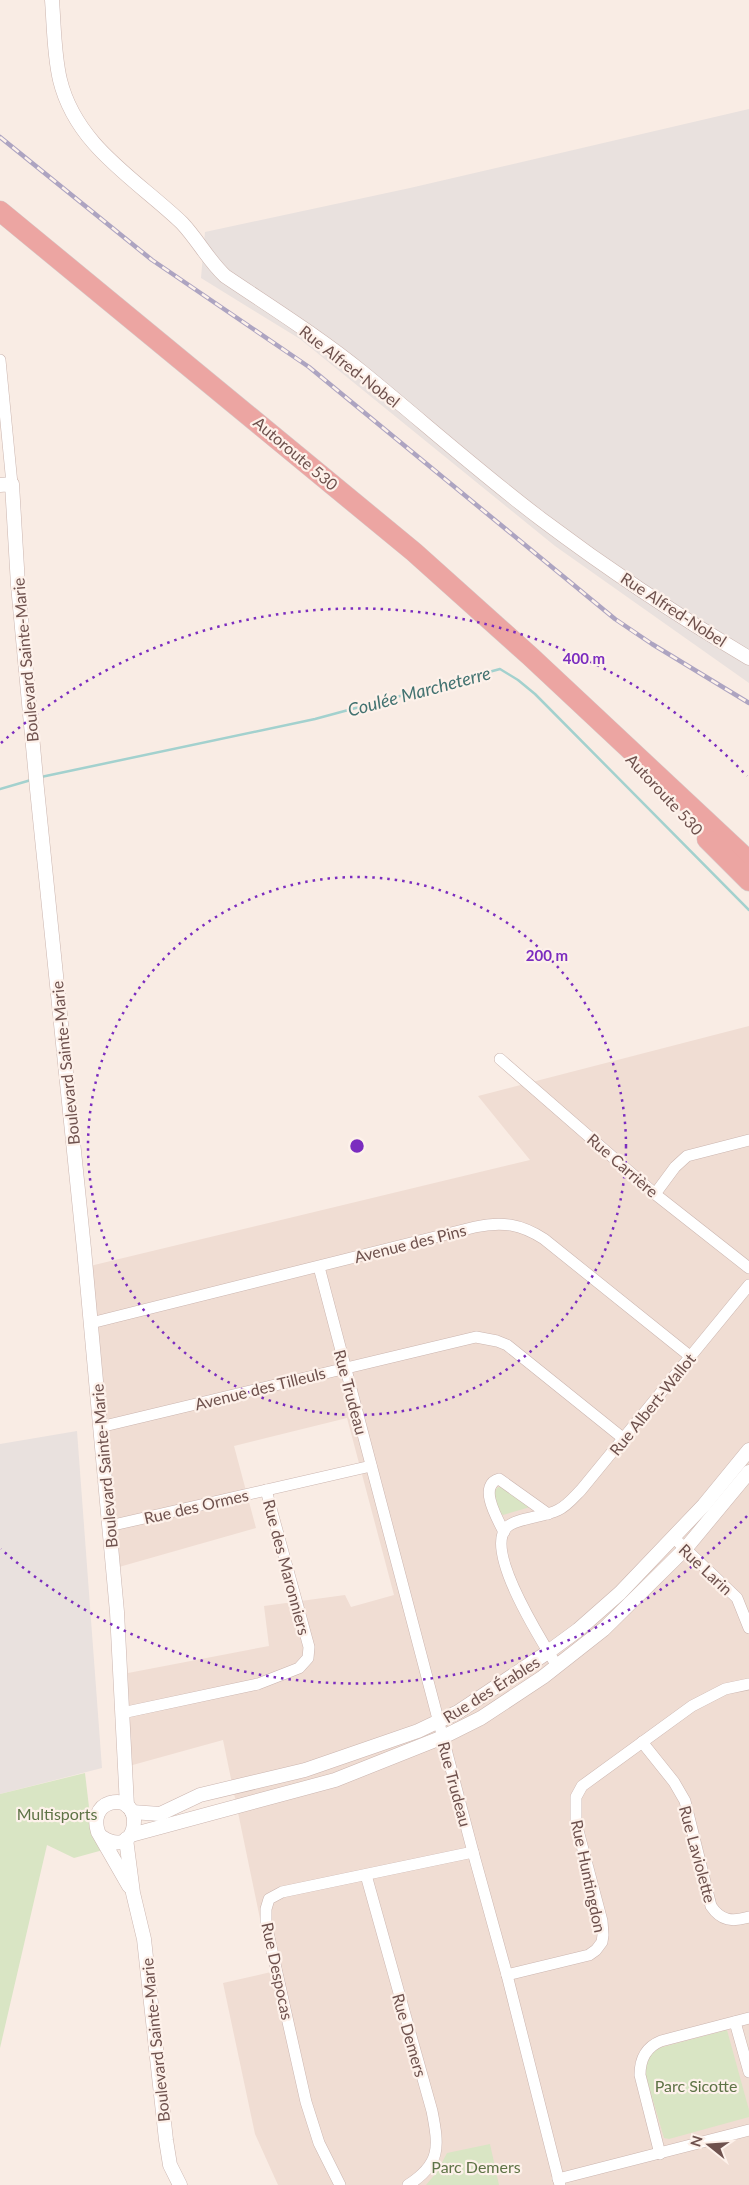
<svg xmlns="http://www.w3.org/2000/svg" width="749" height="2185" font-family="Lato,sans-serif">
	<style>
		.residential { fill: #f0ddd3 }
		.industrial { fill: #e9e1de }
		.green { fill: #d9e5c4 }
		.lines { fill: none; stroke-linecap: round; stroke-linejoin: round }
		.stream { stroke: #a3d1ce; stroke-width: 2.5 }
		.minor-casing { stroke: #cbb5af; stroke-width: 12 }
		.tertiary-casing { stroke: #cbb5af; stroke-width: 15 }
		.motorway-casing { stroke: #d4cbca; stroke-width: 21 }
		.minor { stroke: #fff; stroke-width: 11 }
		.tertiary { stroke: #fff; stroke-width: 14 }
		.motorway { stroke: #eca5a2; stroke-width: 20 }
		.rail-casing { stroke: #ada4c1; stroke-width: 4.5 }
		.rail { stroke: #fdf1ea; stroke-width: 2.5; stroke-dasharray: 8; stroke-linecap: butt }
		.ring { fill: none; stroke: #7b2cbf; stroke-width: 2.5; stroke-dasharray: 2.5 5 }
		.labels { text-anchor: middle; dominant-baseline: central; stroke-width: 4.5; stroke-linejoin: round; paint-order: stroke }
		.street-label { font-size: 16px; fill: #6e514d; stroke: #fdf1ea }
		.park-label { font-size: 16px; fill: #5e7346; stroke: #fdf1ea }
		.water-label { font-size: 18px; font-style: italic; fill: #427270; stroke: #fdf1ea }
		.centre { fill: #7b2cbf; stroke: #fdf1ea; stroke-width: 2.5 }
		.ring-label { font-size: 15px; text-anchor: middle; font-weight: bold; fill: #7b2cbf; stroke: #fdf1ea; stroke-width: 4.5; stroke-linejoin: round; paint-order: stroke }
	</style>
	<rect width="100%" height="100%" fill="#f9ece4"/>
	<polygon class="residential" points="749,1026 749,2185 278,2185 255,2134 223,1983 271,1972 223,1740 129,1766 128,1673 269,1646 264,1606 345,1595 351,1607 394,1595 347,1418 234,1446 256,1528 119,1567 90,1266 530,1160 478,1096"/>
	<g class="industrial">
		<polygon points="749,109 749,683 555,546 300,339 201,278 205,232 410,188"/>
		<polygon points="77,1431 102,1768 0,1794 0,1444"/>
	</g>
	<g class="green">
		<polygon points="498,1487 506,1488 530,1507 503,1515 499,1512 494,1492"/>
		<polygon points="85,1773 91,1824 103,1850 74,1858 47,1845 0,2048 0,1794"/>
		<polygon points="727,2030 749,2110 749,2117 669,2139 664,2138 644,2070 648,2059 655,2049"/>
		<polygon points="490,2144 499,2185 426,2185 437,2172 447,2153"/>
	</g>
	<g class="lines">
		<g class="stream">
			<polyline points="41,777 315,719 500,669 518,680 535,694 749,910"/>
			<polyline points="0,789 31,780"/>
		</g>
		<g class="minor-casing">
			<g id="minor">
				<polyline points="0,360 12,484"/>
				<polyline points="500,1059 655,1194 749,1268"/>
				<polyline points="655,1194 675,1167 687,1156 749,1140"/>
				<polyline points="319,1267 473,1852 507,1975 560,2185"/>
				<path d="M91,1323L475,1227C502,1221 521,1224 544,1239L691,1357"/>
				<polyline points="100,1427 476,1337 497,1341 507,1345 624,1439"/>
				<polyline points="109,1526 371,1466"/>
				<path d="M504,1532C498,1520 477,1485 499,1479L548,1514"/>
				<polyline points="674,1538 737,1598 749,1628"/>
				<path d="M557,1666C543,1643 483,1550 507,1527C516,1518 545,1517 558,1510C567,1506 574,1497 581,1490L749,1285"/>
				<polyline points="122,1713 258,1684 299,1668 308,1658 309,1647 266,1490"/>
				<path d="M642,1742L674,1782L685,1801L711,1906C721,1921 732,1922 749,1917"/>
				<path d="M366,1875L432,2111C439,2147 441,2164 408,2185"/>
				<polyline points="507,1975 589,1955 596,1950 602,1942 603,1935 602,1921 576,1823 576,1797 582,1786 692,1706 725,1689 749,1684"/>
				<polyline points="735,2022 749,2072"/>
				<path d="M660,2154L640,2075C640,2059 646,2047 661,2041L749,2018"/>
				<polyline points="558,2179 749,2130"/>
				<polyline points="340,2185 319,2143 306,2102 266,1924 266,1909 269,1899 282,1892 473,1852"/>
			</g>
		</g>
		<g class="tertiary-casing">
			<g id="tertiary">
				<path d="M52,0C54,26 54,55 60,80C76,146 136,179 182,223C198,240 208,260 225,276C271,307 319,337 362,372C422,421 479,472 541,519C606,568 678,616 749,658"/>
				<polyline points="0,485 12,484 18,585 37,789 84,1249 117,1612 127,1806"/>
				<polyline points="132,1812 160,1814 200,1795 305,1770 418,1731 458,1712 548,1652 578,1630 620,1593 704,1505 749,1450"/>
				<polyline points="131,1835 335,1780 443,1737 481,1718 543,1677 604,1629 686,1548 749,1472"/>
				<path d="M102,1837C140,1862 146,1793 110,1803C97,1807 94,1820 98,1832L129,1886"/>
				<polyline points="126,1839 133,1893 144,1939 166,2140 170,2165 180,2185"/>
			</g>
		</g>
		<g class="motorway-casing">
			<g id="motorway">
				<polyline points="0,211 414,552 530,656 749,861"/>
				<polyline points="707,839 749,881"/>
			</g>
		</g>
		<use href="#minor" class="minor"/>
		<use href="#tertiary" class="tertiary"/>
		<use href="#motorway" class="motorway"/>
		<g class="rail-casing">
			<polyline id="rail" points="0,137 152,260 309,367 615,619 652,644 749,703"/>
		</g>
		<use href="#rail" class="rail"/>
	</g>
	<g class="ring">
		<circle cx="357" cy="1146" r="269"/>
		<path d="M747 1516A538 538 0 0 1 1 1549M1 743A538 538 0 0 1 747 776"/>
	</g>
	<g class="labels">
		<g class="street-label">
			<text transform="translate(350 366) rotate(38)">Rue Alfred-Nobel</text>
			<text transform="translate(296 453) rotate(40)">Autoroute 530</text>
			<text transform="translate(674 609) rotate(33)">Rue Alfred-Nobel</text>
			<text transform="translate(25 660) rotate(-95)">Boulevard Sainte-Marie</text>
			<text transform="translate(665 794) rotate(47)">Autoroute 530</text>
			<text transform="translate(65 1063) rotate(-96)">Boulevard Sainte-Marie</text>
			<text transform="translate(623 1165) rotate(41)">Rue Carrière</text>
			<text transform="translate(410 1243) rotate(-14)">Avenue des Pins</text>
			<text transform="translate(260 1388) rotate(-14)">Avenue des Tilleuls</text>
			<text transform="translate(351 1392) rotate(75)">Rue Trudeau</text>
			<text transform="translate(652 1404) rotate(-51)">Rue Albert-Wallot</text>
			<text transform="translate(104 1466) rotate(-95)">Boulevard Sainte-Marie</text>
			<text transform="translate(196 1506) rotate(-13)">Rue des Ormes</text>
			<text transform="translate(287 1567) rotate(75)">Rue des Maronniers</text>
			<text transform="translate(706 1569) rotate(43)">Rue Larin</text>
			<text transform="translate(491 1689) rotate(-32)">Rue des Érables</text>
			<text transform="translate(455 1784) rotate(75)">Rue Trudeau</text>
			<text transform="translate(698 1854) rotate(75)">Rue Laviolette</text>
			<text transform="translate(589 1876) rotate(78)">Rue Huntingdon</text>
			<text transform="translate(278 1971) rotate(78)">Rue Despocas</text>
			<text transform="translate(410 2035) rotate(74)">Rue Demers</text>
			<text transform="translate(155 2040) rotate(-96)">Boulevard Sainte-Marie</text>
		</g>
		<g class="park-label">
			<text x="57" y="1813">Multisports</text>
			<text x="696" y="2085">Parc Sicotte</text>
			<text x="476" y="2166">Parc Demers</text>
		</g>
		<g class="water-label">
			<text transform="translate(419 691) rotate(-15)">Coulée Marcheterre</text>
		</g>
	</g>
	<circle cx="357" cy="1146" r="8" class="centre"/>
	<g class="ring-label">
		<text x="584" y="664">400 m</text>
		<text x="547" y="961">200 m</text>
	</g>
	<g transform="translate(709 2145) rotate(287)" stroke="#fdf1ea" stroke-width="4" paint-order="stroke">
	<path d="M0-4L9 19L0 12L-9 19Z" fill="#6e514d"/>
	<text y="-8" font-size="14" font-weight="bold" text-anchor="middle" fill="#6e514d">N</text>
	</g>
</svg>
